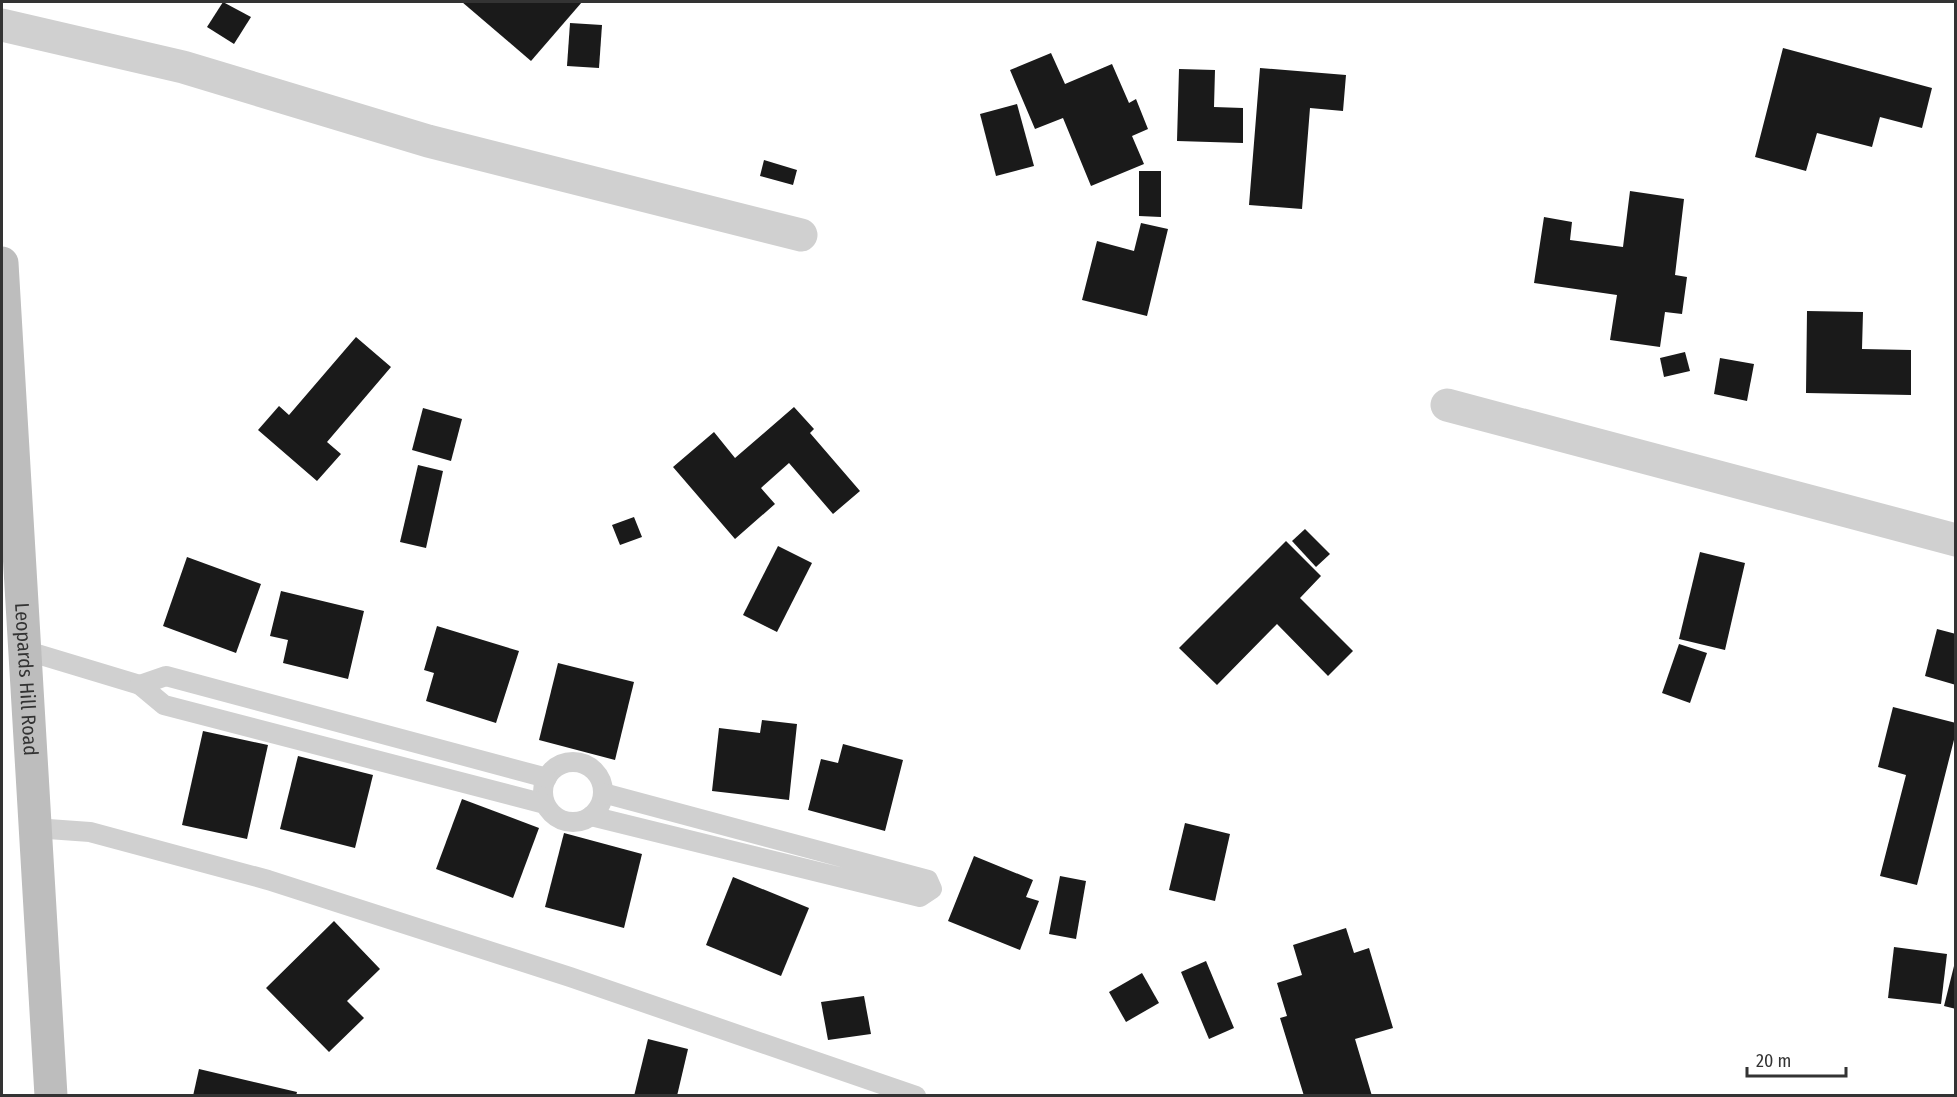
<svg xmlns="http://www.w3.org/2000/svg" width="1957" height="1097" font-family="'Fira Sans Condensed',sans-serif">
	<style>
		.building { fill: #1a1a1a }
		.lines { fill: none; stroke-linecap: round; stroke-linejoin: round }
		.service { stroke: #d0d0d0; stroke-width: 20 }
		.minor { stroke: #d0d0d0; stroke-width: 33 }
		.secondary { stroke: #bdbdbd; stroke-width: 33 }
		.labels { text-anchor: middle; dominant-baseline: central; stroke-width: 6; stroke-linejoin: round; paint-order: stroke }
		.street-label { font-size: 20px; fill: #333; stroke: #fff }
	</style>
	<rect width="100%" height="100%" fill="#fff"/>
	<g class="building">
		<polygon points="223,2 251,17 234,44 207,27"/>
		<polygon points="462,2 582,2 531,61"/>
		<polygon points="570,23 602,25 599,68 567,66"/>
		<polygon points="1783,48 1932,88 1922,128 1880,117 1872,147 1817,133 1806,171 1755,157"/>
		<polygon points="1051,53 1065,84 1112,64 1129,103 1136,99 1148,129 1132,136 1144,164 1091,186 1063,118 1035,129 1010,70"/>
		<polygon points="1260,68 1346,75 1343,111 1310,108 1302,209 1249,205"/>
		<polygon points="1179,69 1215,70 1214,107 1243,108 1243,143 1177,141"/>
		<polygon points="1017,104 1034,166 996,176 980,114"/>
		<polygon points="764,160 797,170 793,185 760,176"/>
		<polygon points="1139,171 1161,171 1161,217 1139,216"/>
		<polygon points="1630,191 1684,199 1675,275 1687,277 1682,314 1665,312 1660,347 1610,340 1617,295 1534,283 1544,217 1572,222 1570,240 1623,247"/>
		<polygon points="1141,223 1168,229 1147,316 1082,300 1097,241 1134,251"/>
		<polygon points="1807,311 1863,312 1862,349 1911,350 1911,395 1806,393"/>
		<polygon points="356,337 391,367 327,442 341,454 317,481 258,430 279,406 289,415"/>
		<polygon points="1685,352 1690,371 1664,377 1660,358"/>
		<polygon points="1720,358 1754,364 1747,401 1714,394"/>
		<polygon points="794,407 814,429 810,433 860,491 833,514 789,463 761,488 775,504 735,539 673,467 714,432 735,458"/>
		<polygon points="423,408 462,419 451,461 412,450"/>
		<polygon points="418,465 443,471 426,548 400,542"/>
		<polygon points="634,517 642,537 620,545 612,525"/>
		<polygon points="1305,529 1330,554 1316,567 1292,541"/>
		<polygon points="1286,541 1321,576 1300,598 1353,651 1328,676 1277,624 1217,685 1179,648"/>
		<polygon points="778,546 812,563 777,632 743,615"/>
		<polygon points="1700,552 1745,563 1725,650 1679,639"/>
		<polygon points="187,557 261,584 236,653 163,626"/>
		<polygon points="281,591 364,611 348,679 283,663 288,640 270,636"/>
		<polygon points="437,626 519,651 496,723 426,701 434,673 424,670"/>
		<polygon points="1937,629 1956,634 1956,685 1925,676"/>
		<polygon points="1679,644 1707,653 1690,703 1662,693"/>
		<polygon points="558,663 634,682 615,760 539,740"/>
		<polygon points="1893,707 1956,723 1956,732 1917,885 1880,876 1906,775 1878,767"/>
		<polygon points="762,720 797,724 789,800 712,791 719,728 760,733"/>
		<polygon points="203,731 268,745 247,839 182,825"/>
		<polygon points="843,744 903,760 885,831 808,810 821,759 838,763"/>
		<polygon points="298,756 373,775 355,848 280,829"/>
		<polygon points="462,799 539,828 513,898 436,869"/>
		<polygon points="1185,823 1230,834 1215,901 1169,890"/>
		<polygon points="564,833 642,854 624,928 545,907"/>
		<polygon points="974,856 1033,880 1026,897 1039,901 1020,950 948,921"/>
		<polygon points="1060,876 1086,881 1076,939 1049,934"/>
		<polygon points="733,877 809,908 781,976 706,945"/>
		<polygon points="334,921 380,969 347,1001 364,1018 329,1052 266,988"/>
		<polygon points="1346,928 1354,953 1369,948 1393,1028 1355,1039 1372,1096 1304,1096 1280,1018 1287,1016 1277,983 1302,975 1293,945"/>
		<polygon points="1894,947 1947,954 1941,1004 1888,998"/>
		<polygon points="1206,961 1234,1028 1209,1039 1181,972"/>
		<polygon points="1955,962 1956,962 1956,1009 1944,1006"/>
		<polygon points="1142,973 1159,1003 1126,1022 1109,992"/>
		<polygon points="864,996 871,1034 828,1040 821,1002"/>
		<polygon points="648,1039 688,1049 677,1096 634,1096"/>
		<polygon points="199,1069 297,1092 296,1096 193,1096"/>
	</g>
	<g class="lines">
		<g class="service">
			<polyline points="24,650 140,685"/>
			<circle cx="573" cy="792" r="30"/>
			<polyline points="545,804 164,705 140,685 166,676 547,778"/>
			<polyline points="591,816 920,897 932,889 928,880 603,793"/>
			<polyline points="34,828 90,832 268,880 570,977 916,1096"/>
		</g>
		<g class="minor">
			<polyline points="2,25 183,67 428,141 801,235"/>
			<polyline points="1447,405 1956,540"/>
		</g>
		<path class="secondary" id="s1" d="M2,263L51,1096"/>
	</g>
	<g class="labels">
		<g class="street-label">
			<text stroke="none"><textPath href="#s1" startOffset="417">Leopards Hill Road</textPath></text>
		</g>
	</g>
	<rect width="1957" height="1097" fill="none" stroke="#333333" stroke-width="6"/>
	<path d="M1747 1067v9h99v-9" fill="none" stroke="#333333" stroke-width="3"/>
	<text x="1756" y="1067" font-size="18" fill="#333333" stroke="#ffffff" stroke-width="4.5" paint-order="stroke">20 m</text>
</svg>
